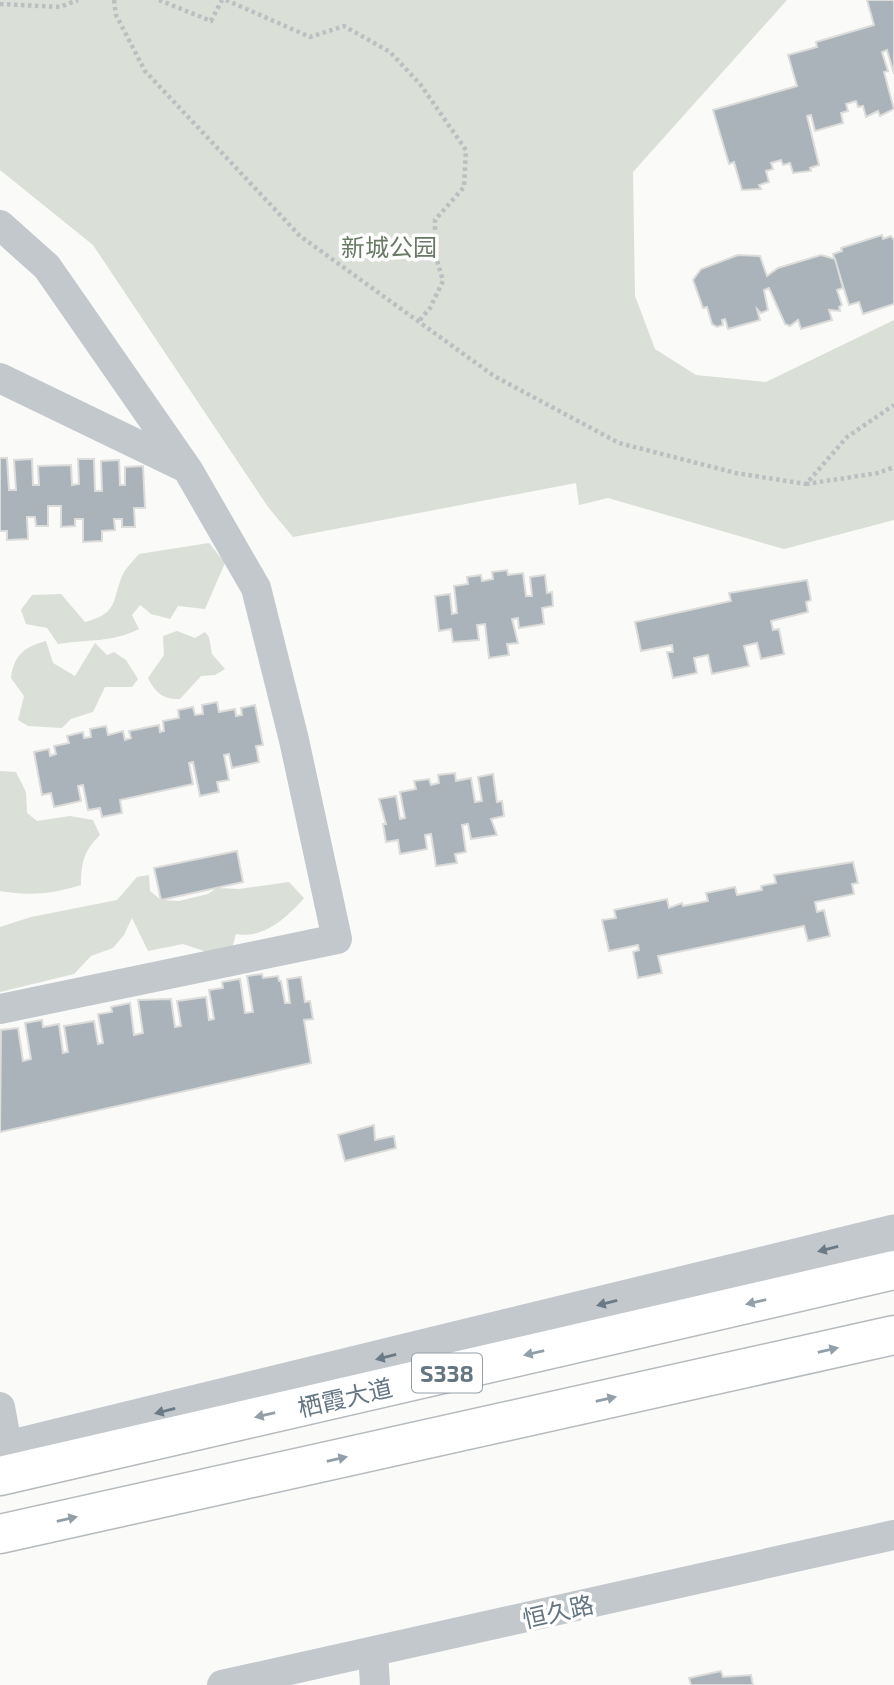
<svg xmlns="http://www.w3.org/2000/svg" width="894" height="1685" font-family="'Exo 2','Noto Sans SC',sans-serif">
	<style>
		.green { fill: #dadfd7 }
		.building { fill: #aab3b9; stroke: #dcdcda; stroke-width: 2 }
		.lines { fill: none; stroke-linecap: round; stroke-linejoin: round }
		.primary-casing { stroke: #b5babe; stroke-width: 41 }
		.path { stroke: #bbbfc2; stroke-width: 4.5; stroke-dasharray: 3.5 3.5; stroke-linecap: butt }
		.minor { stroke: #c3c8cc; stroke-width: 30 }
		.tertiary { stroke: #c3c8cc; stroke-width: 37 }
		.primary { stroke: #fff; stroke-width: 38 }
		.oneway { fill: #6a7a87 }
		.oneway2 { fill: #939fa8 }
		.labels { text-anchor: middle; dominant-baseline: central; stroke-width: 7; stroke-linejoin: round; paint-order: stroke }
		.shield { fill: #fff; stroke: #939fa8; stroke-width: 2 }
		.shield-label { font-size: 23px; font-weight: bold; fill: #657683 }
		.park-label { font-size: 24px; fill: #687a64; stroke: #fff }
		.street-label { font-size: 24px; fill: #657683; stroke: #fff }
	</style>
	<rect width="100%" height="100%" fill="#fafaf8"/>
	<g class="green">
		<polygon points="0,0 787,0 633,172 635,296 655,349 696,375 766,382 894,320 894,520 784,549 608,498 579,505 576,483 293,537 268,507 93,245 0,170"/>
		<path d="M209,543L225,563L205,609L178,606L170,619L151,614L140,605L132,615L139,629C111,643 88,639 58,644L47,628L26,624L21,610L32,595L61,594L85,622C121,613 111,598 124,572C128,566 134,560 139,554Z"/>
		<path d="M177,631L195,638L205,632L209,637L212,654L225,669L215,675L201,676L180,699C163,700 155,692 148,678L164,655L163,636Z"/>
		<path d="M46,641L53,663L75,676L95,643L107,655L114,652L126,660L138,679L132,687H105L93,712L71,719L62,728L28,726L18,720L24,696L11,678C14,655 24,647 46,641Z"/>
		<path d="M0,771L16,772L26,792L27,813L37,821L70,816L93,820L100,835C84,851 81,862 81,885C52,894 30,896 0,891Z"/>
		<path d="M149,875L150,891L161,900L179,901L208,894L217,888L239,889L289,882L304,898C287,918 263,939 236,934L232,948L213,954L183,944L148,951L132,918L124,935L113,948L91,956L74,974L0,992V927L31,917L117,900L137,877Z"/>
	</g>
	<g class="building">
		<polygon points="867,0 894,0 894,74 887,50 882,52 888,71 884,72 894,109 880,116 878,111 866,117 863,106 858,107 856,101 846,104 848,111 841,113 843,123 815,131 811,115 807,116 819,165 810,168 811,171 793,173 790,163 783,165 781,160 771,163 773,169 766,171 769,182 759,185 761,189 742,190 734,162 729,164 713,110 797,86 788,55 817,47 816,42 874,25"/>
		<polygon points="882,235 883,239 891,236 894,240 894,304 863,314 859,302 849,305 833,254 842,251 841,248"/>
		<polygon points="738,255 760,256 767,276 778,268 821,255 835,259 843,288 837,290 842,305 839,307 840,311 829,310 832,320 801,329 798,320 790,326 785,324 769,288 764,290 768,310 761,313 757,309 760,320 728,329 725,319 722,320 723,325 717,327 712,324 707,307 703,308 693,280 701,269"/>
		<polygon points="0,458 7,458 9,490 16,490 14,460 32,459 33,485 39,485 38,466 71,465 72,485 79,484 78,459 94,459 95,491 102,491 101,461 119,460 120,485 125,485 125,467 143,466 145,508 134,508 135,527 122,527 122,519 114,519 115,530 102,531 102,541 83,542 83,519 75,519 75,526 61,527 61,506 48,506 48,526 36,526 35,517 27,517 28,539 7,540 7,531 0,531"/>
		<polygon points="507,570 508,575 523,573 526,596 532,596 530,577 545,575 547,593 552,592 553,606 542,608 544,624 519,628 518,618 512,619 518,643 507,644 509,655 489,658 485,624 477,625 479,640 453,642 451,629 439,631 435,596 450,594 452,614 457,613 454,586 468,584 467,577 481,575 482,581 493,579 492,572"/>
		<polygon points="807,580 811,600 806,602 808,612 771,621 773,630 779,629 784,654 761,659 757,643 744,646 749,666 712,674 708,655 694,658 697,673 673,678 667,652 673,652 672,645 641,651 635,622 731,601 729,593"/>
		<polygon points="217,702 219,712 235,709 236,716 242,715 241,708 255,705 263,745 256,746 259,762 232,768 229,754 224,755 229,780 217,782 219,792 200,796 193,762 189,763 193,784 120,800 122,813 102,817 100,808 88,810 83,785 78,786 81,801 54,807 51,793 42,795 34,752 49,749 50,756 56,754 54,746 69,743 67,736 83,732 84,738 91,737 90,729 106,726 108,735 123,731 125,740 131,738 129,731 159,725 160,732 164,731 163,721 179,718 178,710 193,707 195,715 203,714 202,705"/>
		<polygon points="455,773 456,781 471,778 475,802 482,801 478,777 493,774 497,802 502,801 504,816 491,819 497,835 471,839 468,824 462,825 466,852 455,854 457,863 436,866 431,834 425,835 427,849 400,854 398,840 386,842 383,824 386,824 379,799 396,796 400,819 405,818 400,792 416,789 414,781 429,779 431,785 439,783 438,775"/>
		<polygon points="237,851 243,882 161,900 154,868"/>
		<polygon points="853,862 858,883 852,884 854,894 815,902 817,912 824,910 830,936 808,941 804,926 658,956 662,973 638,978 633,952 639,950 638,945 609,951 602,920 616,918 614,910 667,899 669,908 682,903 683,906 708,901 706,893 735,887 737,895 762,890 761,886 776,883 774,875"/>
		<polygon points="262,974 263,978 278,976 279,981 281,981 285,1003 290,1003 287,979 301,977 305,1002 310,1001 313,1019 304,1020 311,1063 0,1132 1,1030 18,1028 23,1061 31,1059 25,1023 42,1020 43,1027 59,1024 63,1053 68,1052 64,1026 94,1021 98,1044 103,1043 98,1014 112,1012 111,1007 130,1003 134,1035 143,1033 138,1000 171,999 175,1027 181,1026 177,1001 206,997 209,1020 214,1019 209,990 223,988 222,982 240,979 245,1013 253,1012 247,976"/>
		<polygon points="374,1125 375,1140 394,1136 396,1148 345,1161 338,1135"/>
		<polygon points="721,1671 723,1677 751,1675 753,1685 691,1685 689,1678"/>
	</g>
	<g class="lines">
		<g class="primary-casing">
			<g id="primary">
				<polyline points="0,1476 894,1270"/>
				<polyline points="0,1534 894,1335"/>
			</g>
		</g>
		<g class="path">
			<polyline points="114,0 116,15 145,71 300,236 494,376 619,443 736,473 806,484 847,437 894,405"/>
			<polyline points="159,0 211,21 222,0"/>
			<polyline points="226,0 310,37 344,26 390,52 420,84 466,150 464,187 435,220 435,253 443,281 430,308 419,321"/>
			<polyline points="0,4 60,7 78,0"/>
			<polyline points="806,484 878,473 894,467"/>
		</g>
		<g class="minor">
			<polyline points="0,225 47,267 188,470 256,588 294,740 337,939 0,1009"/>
			<polyline points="0,378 182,466"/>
			<polyline points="0,1407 8,1450"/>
			<polyline points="373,1652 375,1685"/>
			<polyline points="222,1685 894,1535"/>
		</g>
		<polyline class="tertiary" points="0,1451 894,1233"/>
		<use href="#primary" class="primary"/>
	</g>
	<defs><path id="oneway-solid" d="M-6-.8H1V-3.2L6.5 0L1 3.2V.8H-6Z" transform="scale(1.75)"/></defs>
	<g class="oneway">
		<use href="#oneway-solid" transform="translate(828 1249) rotate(166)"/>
		<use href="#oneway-solid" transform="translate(607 1303) rotate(166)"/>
		<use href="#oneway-solid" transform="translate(386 1357) rotate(166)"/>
		<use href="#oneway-solid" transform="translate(165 1411) rotate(166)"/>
	</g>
	<g class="oneway2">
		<use href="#oneway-solid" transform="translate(756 1302) rotate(167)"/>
		<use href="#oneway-solid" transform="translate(828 1350) rotate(-13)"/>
		<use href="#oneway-solid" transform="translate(534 1353) rotate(167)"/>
		<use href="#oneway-solid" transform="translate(606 1399) rotate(-13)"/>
		<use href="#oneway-solid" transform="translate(265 1415) rotate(167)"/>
		<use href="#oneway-solid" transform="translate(337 1459) rotate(-13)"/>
		<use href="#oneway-solid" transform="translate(67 1519) rotate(-13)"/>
	</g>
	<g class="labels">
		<rect class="shield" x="412" y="1353.5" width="70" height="39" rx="5"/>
		<g class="shield-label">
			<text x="447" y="1373">S338</text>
		</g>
		<g class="park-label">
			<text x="389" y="246">新城公园</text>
		</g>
		<g class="street-label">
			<text transform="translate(345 1397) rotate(-13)">栖霞大道</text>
			<text transform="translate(558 1611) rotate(-13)">恒久路</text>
		</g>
	</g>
</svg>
